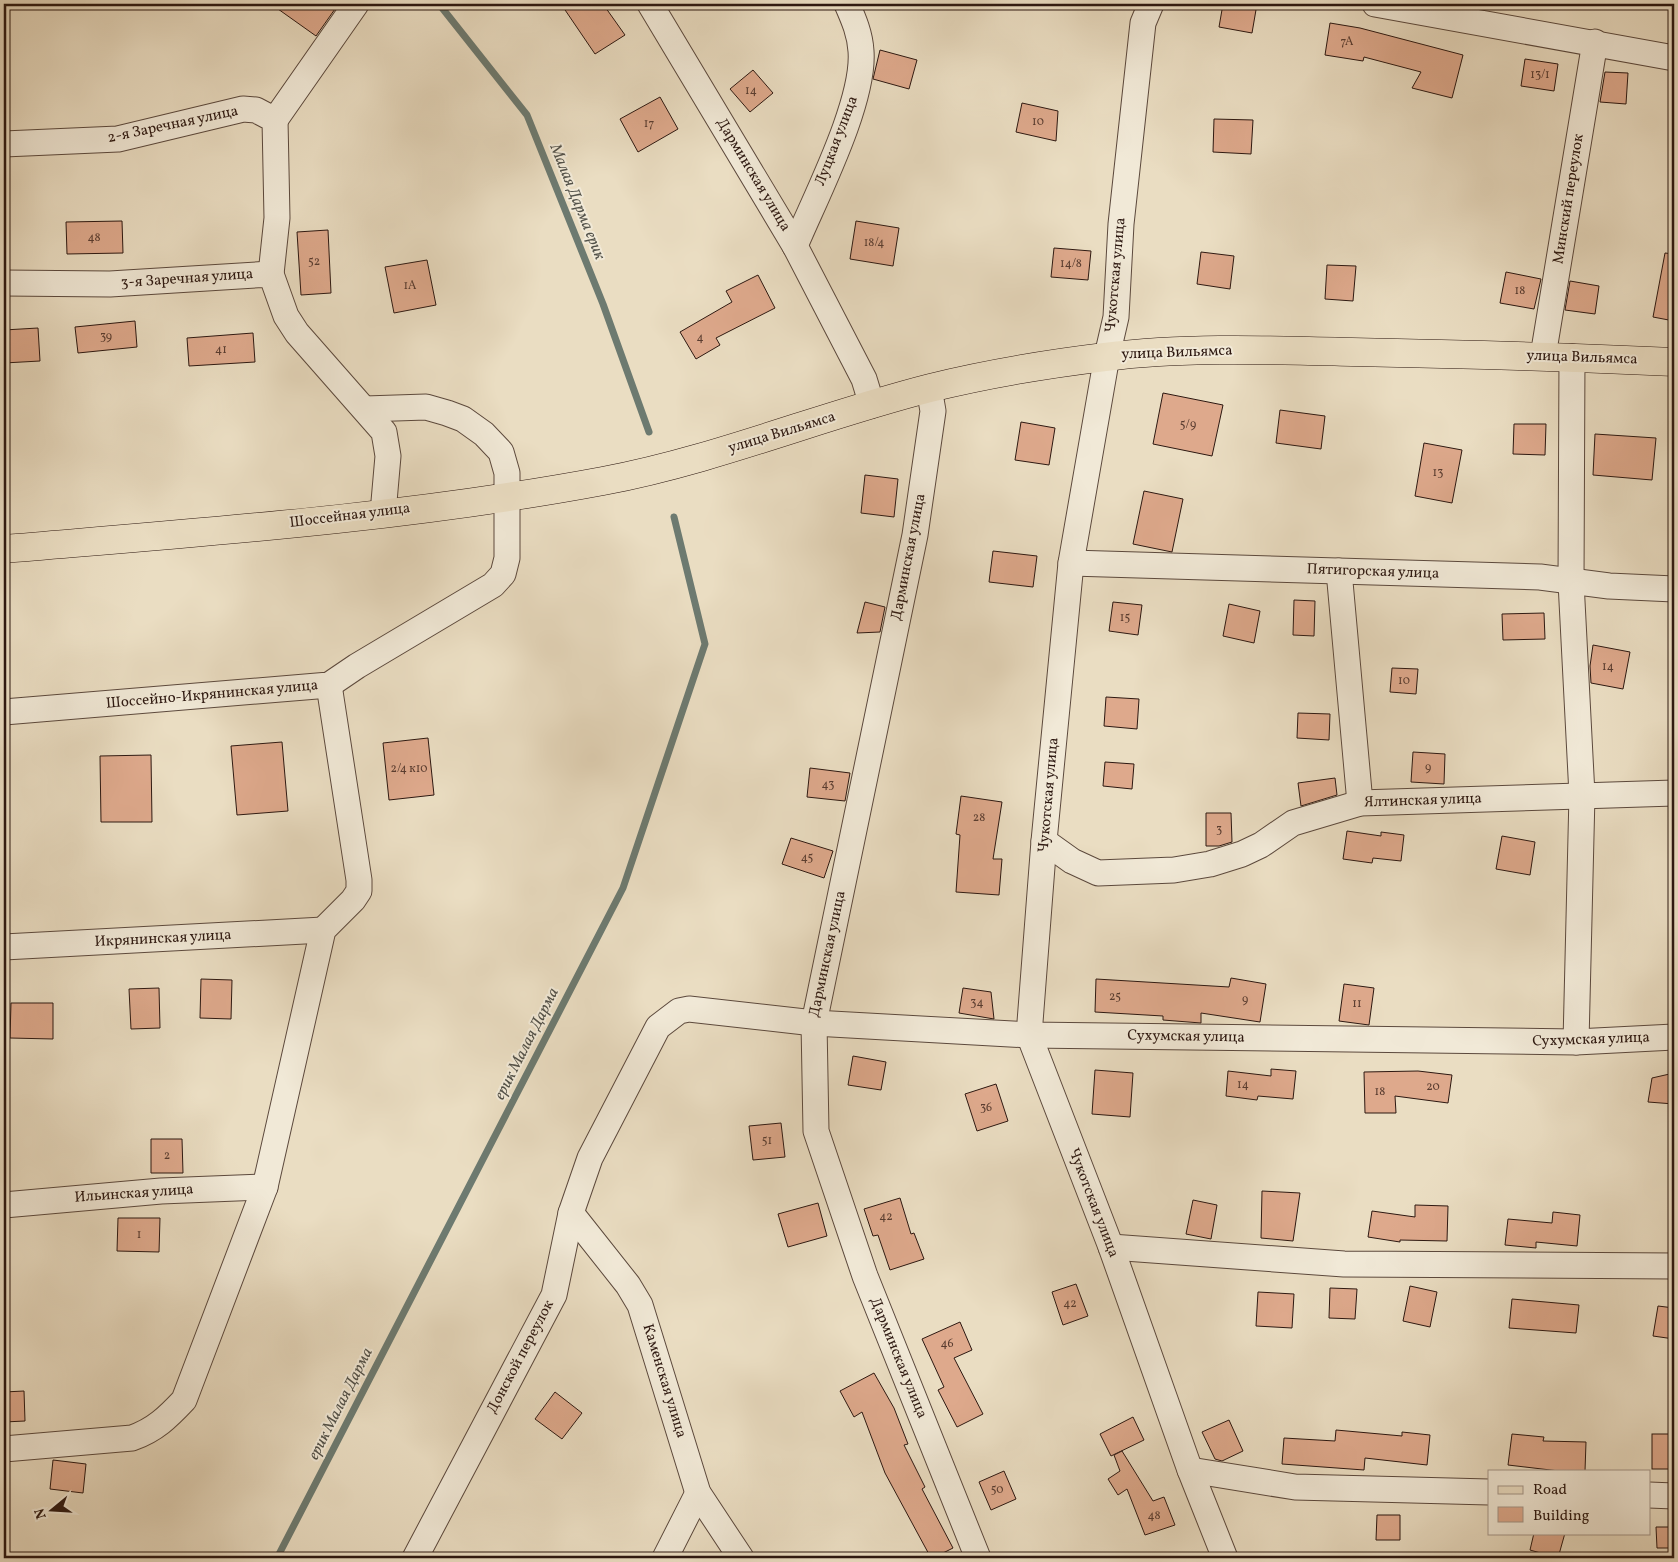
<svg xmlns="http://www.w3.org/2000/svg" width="1678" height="1562" font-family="Vollkorn,serif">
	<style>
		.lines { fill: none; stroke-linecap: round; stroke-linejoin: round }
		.stream { stroke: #6d7a70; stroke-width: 7 }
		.building { fill: #dea98c; stroke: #2d1811 }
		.street-casing { stroke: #5c493d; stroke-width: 27 }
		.primary-casing { stroke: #2d1811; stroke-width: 29 }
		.street { stroke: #f1e9d7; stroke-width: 25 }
		.primary { stroke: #eaddc2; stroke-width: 28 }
		.labels { text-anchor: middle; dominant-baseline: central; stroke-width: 4; stroke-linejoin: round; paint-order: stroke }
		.number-label { font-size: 12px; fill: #593c30 }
		.street-label { font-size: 15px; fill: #2d1811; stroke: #f1e9d7 }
		.water-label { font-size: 16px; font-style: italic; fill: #525149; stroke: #f1e9d7 }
	</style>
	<rect width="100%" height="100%" fill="#eaddc2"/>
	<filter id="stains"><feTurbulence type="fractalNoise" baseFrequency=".004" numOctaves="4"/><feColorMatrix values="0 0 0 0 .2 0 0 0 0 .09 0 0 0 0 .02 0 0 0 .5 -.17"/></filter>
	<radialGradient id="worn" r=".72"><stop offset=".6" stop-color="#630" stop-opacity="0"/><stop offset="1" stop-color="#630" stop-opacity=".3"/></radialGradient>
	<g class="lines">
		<g class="stream">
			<polyline points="439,4 527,115 603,304 649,432"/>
			<polyline points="277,1558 623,888 705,644 674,517"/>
		</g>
	</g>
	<g class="building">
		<polygon points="271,4 328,4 335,9 316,36"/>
		<polygon points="561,4 603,4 625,35 595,54"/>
		<polygon points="1223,4 1257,4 1252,33 1219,27"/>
		<polygon points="1330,23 1360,28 1463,55 1452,98 1412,88 1421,72 1364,57 1363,61 1325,55"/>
		<polygon points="880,50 917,60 909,89 873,79"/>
		<polygon points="1525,59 1558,64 1554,91 1521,86"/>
		<polygon points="753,70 773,93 750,112 730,89"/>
		<polygon points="1605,72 1628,73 1626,104 1600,102"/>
		<polygon points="660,97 678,129 638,152 620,119"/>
		<polygon points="1022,103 1058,111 1056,141 1016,132"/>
		<polygon points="1214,119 1253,120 1251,154 1213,152"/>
		<polygon points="122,221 123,253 67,254 66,222"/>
		<polygon points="856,221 899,228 893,266 850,259"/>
		<polygon points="328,230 331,293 301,295 297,232"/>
		<polygon points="1054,248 1091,251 1088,280 1051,277"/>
		<polygon points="1201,252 1234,256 1230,289 1197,284"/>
		<polygon points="1665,253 1674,254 1674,321 1653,317"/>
		<polygon points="427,260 436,305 394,313 385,267"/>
		<polygon points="1327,265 1356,266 1353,301 1325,299"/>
		<polygon points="1506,272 1541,279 1534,309 1500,303"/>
		<polygon points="758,275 775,308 716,338 720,345 696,359 680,332 732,302 726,291"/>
		<polygon points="1570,281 1599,286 1595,314 1565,310"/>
		<polygon points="135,321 137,347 78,353 75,327"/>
		<polygon points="38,328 40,361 4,363 4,330"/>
		<polygon points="253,333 255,362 189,366 187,338"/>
		<polygon points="1163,393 1223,405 1212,456 1153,444"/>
		<polygon points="1280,410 1325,416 1321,449 1276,443"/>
		<polygon points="1021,422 1055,428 1049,465 1015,460"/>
		<polygon points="1514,424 1546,424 1545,455 1513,454"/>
		<polygon points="1595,434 1656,438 1652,480 1593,475"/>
		<polygon points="1424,443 1462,450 1452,503 1415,496"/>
		<polygon points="865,475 898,479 894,517 861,513"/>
		<polygon points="1144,491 1183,499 1172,552 1133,544"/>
		<polygon points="993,551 1037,556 1033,587 989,582"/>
		<polygon points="1294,600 1315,601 1314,636 1293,635"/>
		<polygon points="865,602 885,607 880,632 857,633"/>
		<polygon points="1113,602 1142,605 1138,635 1109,631"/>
		<polygon points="1229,604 1260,611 1254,643 1223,636"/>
		<polygon points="1544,613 1545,639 1503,640 1502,614"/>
		<polygon points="1593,645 1630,652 1623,689 1591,683 1590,666"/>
		<polygon points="1392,668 1418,669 1416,694 1390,692"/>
		<polygon points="1106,697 1139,699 1137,729 1104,726"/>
		<polygon points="1298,713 1330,714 1329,740 1297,738"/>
		<polygon points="428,738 434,795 389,800 383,743"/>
		<polygon points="282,742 288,811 237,815 231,746"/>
		<polygon points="1413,752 1445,754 1444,784 1411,782"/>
		<polygon points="151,755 152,822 101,822 100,756"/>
		<polygon points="1105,762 1134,764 1132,789 1103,786"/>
		<polygon points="810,768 850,773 845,801 807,797"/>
		<polygon points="1335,778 1337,795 1301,806 1298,783"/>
		<polygon points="961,796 1002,802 993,859 1002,859 999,895 956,892 960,835 956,834"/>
		<polygon points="1206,813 1231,813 1232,842 1219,846 1206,846"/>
		<polygon points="1347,831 1381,836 1381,832 1404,835 1401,861 1373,858 1372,863 1343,859"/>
		<polygon points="1502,836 1535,842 1530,875 1496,869"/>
		<polygon points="791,838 833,851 824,878 782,864"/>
		<polygon points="1231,978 1266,984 1260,1022 1201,1013 1201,1023 1163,1020 1163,1016 1095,1012 1096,979 1229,987"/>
		<polygon points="201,979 232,980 231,1019 200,1018"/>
		<polygon points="1344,984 1374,988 1369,1025 1339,1021"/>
		<polygon points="159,988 160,1028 131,1029 129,989"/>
		<polygon points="963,988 991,992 994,1019 959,1013"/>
		<polygon points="11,1003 53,1003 53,1039 10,1038"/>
		<polygon points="853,1056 886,1062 881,1090 848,1085"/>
		<polygon points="1271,1069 1296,1071 1293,1099 1258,1096 1257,1100 1226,1096 1228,1071 1271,1076"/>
		<polygon points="1095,1070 1133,1073 1130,1117 1092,1114"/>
		<polygon points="1418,1071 1452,1075 1448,1103 1395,1096 1396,1113 1365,1113 1364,1072"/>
		<polygon points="1674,1073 1674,1104 1648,1102 1652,1078"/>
		<polygon points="996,1084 1008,1121 977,1131 965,1094"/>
		<polygon points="781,1123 785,1157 753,1160 749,1126"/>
		<polygon points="151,1139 182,1139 183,1173 151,1173"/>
		<polygon points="1262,1191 1300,1193 1293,1241 1261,1238"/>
		<polygon points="900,1198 911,1234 914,1233 924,1259 890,1270 878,1235 873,1236 864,1209"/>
		<polygon points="1193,1200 1217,1205 1211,1239 1186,1234"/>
		<polygon points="818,1203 827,1236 788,1247 778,1214"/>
		<polygon points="1415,1205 1448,1206 1447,1241 1400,1240 1400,1242 1368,1237 1372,1211 1415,1217"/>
		<polygon points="1553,1212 1580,1215 1577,1246 1536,1242 1536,1248 1505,1245 1508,1219 1552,1223"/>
		<polygon points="118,1218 160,1218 159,1252 117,1251"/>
		<polygon points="1076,1284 1088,1316 1063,1325 1052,1292"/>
		<polygon points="1410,1286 1437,1292 1430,1327 1403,1321"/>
		<polygon points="1330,1288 1357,1289 1355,1319 1329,1318"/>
		<polygon points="1258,1292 1294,1294 1292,1328 1256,1326"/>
		<polygon points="1512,1299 1579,1305 1576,1333 1509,1328"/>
		<polygon points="1658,1306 1674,1308 1674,1339 1653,1336"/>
		<polygon points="960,1322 972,1350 954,1358 983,1414 957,1427 938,1390 944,1387 922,1339"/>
		<polygon points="874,1373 894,1408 908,1444 904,1445 925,1487 922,1489 953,1548 933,1558 931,1558 885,1473 862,1412 854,1417 840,1391"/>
		<polygon points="24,1391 25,1421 4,1422 4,1392"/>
		<polygon points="555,1392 582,1413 562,1439 535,1419"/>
		<polygon points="1133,1417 1144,1440 1111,1456 1100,1434"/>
		<polygon points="1229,1420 1243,1451 1222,1461 1215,1459 1202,1432"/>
		<polygon points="1336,1430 1402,1436 1402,1432 1430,1435 1427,1465 1365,1458 1364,1470 1282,1464 1284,1438 1335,1441"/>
		<polygon points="1512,1434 1544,1437 1543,1441 1586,1442 1585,1471 1559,1471 1508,1465"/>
		<rect x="1652" y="1434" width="22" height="35"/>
		<polygon points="1122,1451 1153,1501 1164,1497 1175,1525 1145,1535 1127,1489 1118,1495 1108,1479 1120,1471 1114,1455"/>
		<polygon points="53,1460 86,1464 83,1493 50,1489"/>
		<polygon points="1004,1471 1016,1499 991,1510 979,1482"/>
		<polygon points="1377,1515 1400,1515 1400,1540 1376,1540"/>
		<polygon points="1656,1527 1674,1527 1674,1548 1657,1548"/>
		<polygon points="1534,1533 1565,1533 1558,1558 1530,1550"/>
	</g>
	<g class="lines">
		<g class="street-casing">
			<g id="street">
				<polyline points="650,4 795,246 864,379 872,405"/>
				<polyline points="1151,4 1143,23 1121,224 1116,317 1107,356 1071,563 1044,841 1029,1035 1111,1247 1190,1470 1225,1558"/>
				<polyline points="1375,4 1674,58"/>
				<polyline points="275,120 356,4"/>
				<polyline points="4,144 118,139 243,109 256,110 275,120 277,218 271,274"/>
				<path d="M795,246C815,198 865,102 861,51C860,34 854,20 847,4"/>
				<polyline points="4,283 110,284 271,274 286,316 297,333 384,432 388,456 383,513"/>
				<polyline points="1543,356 1595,42"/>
				<polyline points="1572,357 1571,582 1582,795 1576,1042"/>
				<polyline points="929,388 933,411 915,535 814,1023 816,1131 865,1276 978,1558"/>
				<polyline points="1071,563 1540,577 1609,586 1674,589"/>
				<polyline points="1339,571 1360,803"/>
				<polyline points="4,712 329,685 357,666 493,585 503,574 507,558 507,473 501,452 484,434 463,419 447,413 426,407 365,409"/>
				<polyline points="1044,841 1072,861 1098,873 1174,870 1210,864 1242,854 1261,845 1293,823 1360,803 1674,793"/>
				<polyline points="4,947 323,930"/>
				<polyline points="4,1205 161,1191 265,1187"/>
				<polyline points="571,1213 628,1285 640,1305 698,1493 741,1558"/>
				<polyline points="1111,1247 1344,1264 1674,1266"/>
				<path d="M4,1449L132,1438C155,1430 168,1417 184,1400L265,1187L323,930L353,900L359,891V880L329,685"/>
				<polyline points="1190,1470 1295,1487 1489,1492"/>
				<polyline points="1649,1495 1674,1496"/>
				<polyline points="415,1558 554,1295 571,1213 590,1158 658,1027 679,1011 689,1009 814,1023 1029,1035 1576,1042 1674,1037"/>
				<polyline points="665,1558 698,1493"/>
			</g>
		</g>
		<g class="primary-casing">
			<path id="primary" d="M4,549C204,532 405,518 603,481C715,460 820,416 930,388C987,374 1047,364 1105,357C1186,347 1270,350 1352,352C1459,354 1567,357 1674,362"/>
		</g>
		<use href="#street" class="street"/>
		<use href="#primary" class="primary"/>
	</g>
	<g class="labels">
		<g class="number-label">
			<text x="1347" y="42">7А</text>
			<text x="1540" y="75">13/1</text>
			<text x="751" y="91">14</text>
			<text x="1038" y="122">10</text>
			<text x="649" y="124">17</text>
			<text x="94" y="238">48</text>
			<text x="874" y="243">18/4</text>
			<text x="314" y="262">52</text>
			<text x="1071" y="264">14/8</text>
			<text x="410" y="286">1А</text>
			<text x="1520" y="291">18</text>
			<text x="106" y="337">39</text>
			<text x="700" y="338">4</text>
			<text x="221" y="350">41</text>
			<text x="1188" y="425">5/9</text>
			<text x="1438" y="473">13</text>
			<text x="1125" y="618">15</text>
			<text x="1608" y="667">14</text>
			<text x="1404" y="681">10</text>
			<text x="1428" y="768">9</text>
			<text x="409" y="769">2/4 к10</text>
			<text x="828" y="785">43</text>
			<text x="979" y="818">28</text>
			<text x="1219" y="830">3</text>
			<text x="807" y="858">45</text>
			<text x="1115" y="997">25</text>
			<text x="1245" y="1000">9</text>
			<text x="977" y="1003">34</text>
			<text x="1357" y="1004">11</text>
			<text x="1243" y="1085">14</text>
			<text x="1433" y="1087">20</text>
			<text x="1380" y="1092">18</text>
			<text x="986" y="1108">36</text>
			<text x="767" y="1141">51</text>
			<text x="167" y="1156">2</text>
			<text x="886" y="1217">42</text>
			<text x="139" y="1235">1</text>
			<text x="1070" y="1304">42</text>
			<text x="947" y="1344">46</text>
			<text x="997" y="1490">50</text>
			<text x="1154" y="1516">48</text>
		</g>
		<g class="street-label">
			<text transform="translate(173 125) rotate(-12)">2-я Заречная улица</text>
			<text transform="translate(837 141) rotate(-69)">Луцкая улица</text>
			<text transform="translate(753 175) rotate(59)">Дарминская улица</text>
			<text transform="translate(1569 199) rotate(-81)">Минский переулок</text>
			<text transform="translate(1116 275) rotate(-85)">Чукотская улица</text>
			<text transform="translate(187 279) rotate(-4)">3-я Заречная улица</text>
			<text transform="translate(1177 353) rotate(-2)">улица Вильямса</text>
			<text transform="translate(1582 358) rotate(2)">улица Вильямса</text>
			<text transform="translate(782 433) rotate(-17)">улица Вильямса</text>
			<text transform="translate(350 516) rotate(-7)">Шоссейная улица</text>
			<text transform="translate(909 557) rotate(-79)">Дарминская улица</text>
			<text transform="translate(1373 572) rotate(2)">Пятигорская улица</text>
			<text transform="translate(212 695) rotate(-5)">Шоссейно-Икрянинская улица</text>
			<text transform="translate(1049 795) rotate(-85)">Чукотская улица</text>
			<text transform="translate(1423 801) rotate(-2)">Ялтинская улица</text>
			<text transform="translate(163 939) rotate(-3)">Икрянинская улица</text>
			<text transform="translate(828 954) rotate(-78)">Дарминская улица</text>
			<text transform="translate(1186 1037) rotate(1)">Сухумская улица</text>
			<text transform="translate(1591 1040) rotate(-2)">Сухумская улица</text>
			<text transform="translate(134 1194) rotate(-4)">Ильинская улица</text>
			<text transform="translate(1093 1203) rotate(69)">Чукотская улица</text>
			<text transform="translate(521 1357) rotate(-62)">Донской переулок</text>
			<text transform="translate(898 1358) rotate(68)">Дарминская улица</text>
			<text transform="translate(664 1381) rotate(73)">Каменская улица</text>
		</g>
		<g class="water-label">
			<text transform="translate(577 202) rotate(68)">Малая Дарма ерик</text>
			<text transform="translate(527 1044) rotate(-63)">ерик Малая Дарма</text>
			<text transform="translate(341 1404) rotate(-63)">ерик Малая Дарма</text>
		</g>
	</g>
	<rect width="1678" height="1562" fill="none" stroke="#eaddc2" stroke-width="20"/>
	<rect x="5" y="5" width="1668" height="1552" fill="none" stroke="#2d1811" stroke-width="2.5"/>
	<rect x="10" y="10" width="1658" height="1542" fill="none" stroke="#2d1811"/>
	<rect x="1488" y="1470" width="162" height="65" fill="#f1e9d7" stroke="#a39588"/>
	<rect x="1498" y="1486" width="25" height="8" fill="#eaddc2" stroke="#a39588"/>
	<text x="1533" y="1494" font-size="15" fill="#2d1811">Road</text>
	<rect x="1498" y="1507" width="25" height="15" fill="#dea98c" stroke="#a39588"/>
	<text x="1533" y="1520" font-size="15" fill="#2d1811">Building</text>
	<g transform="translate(52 1510) rotate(252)" stroke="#f1e9d7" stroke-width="4" paint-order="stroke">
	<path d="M0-4L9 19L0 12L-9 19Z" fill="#2d1811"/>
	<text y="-8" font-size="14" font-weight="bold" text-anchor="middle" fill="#2d1811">N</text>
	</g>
	<rect width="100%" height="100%" filter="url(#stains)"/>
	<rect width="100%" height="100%" fill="url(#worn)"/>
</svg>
